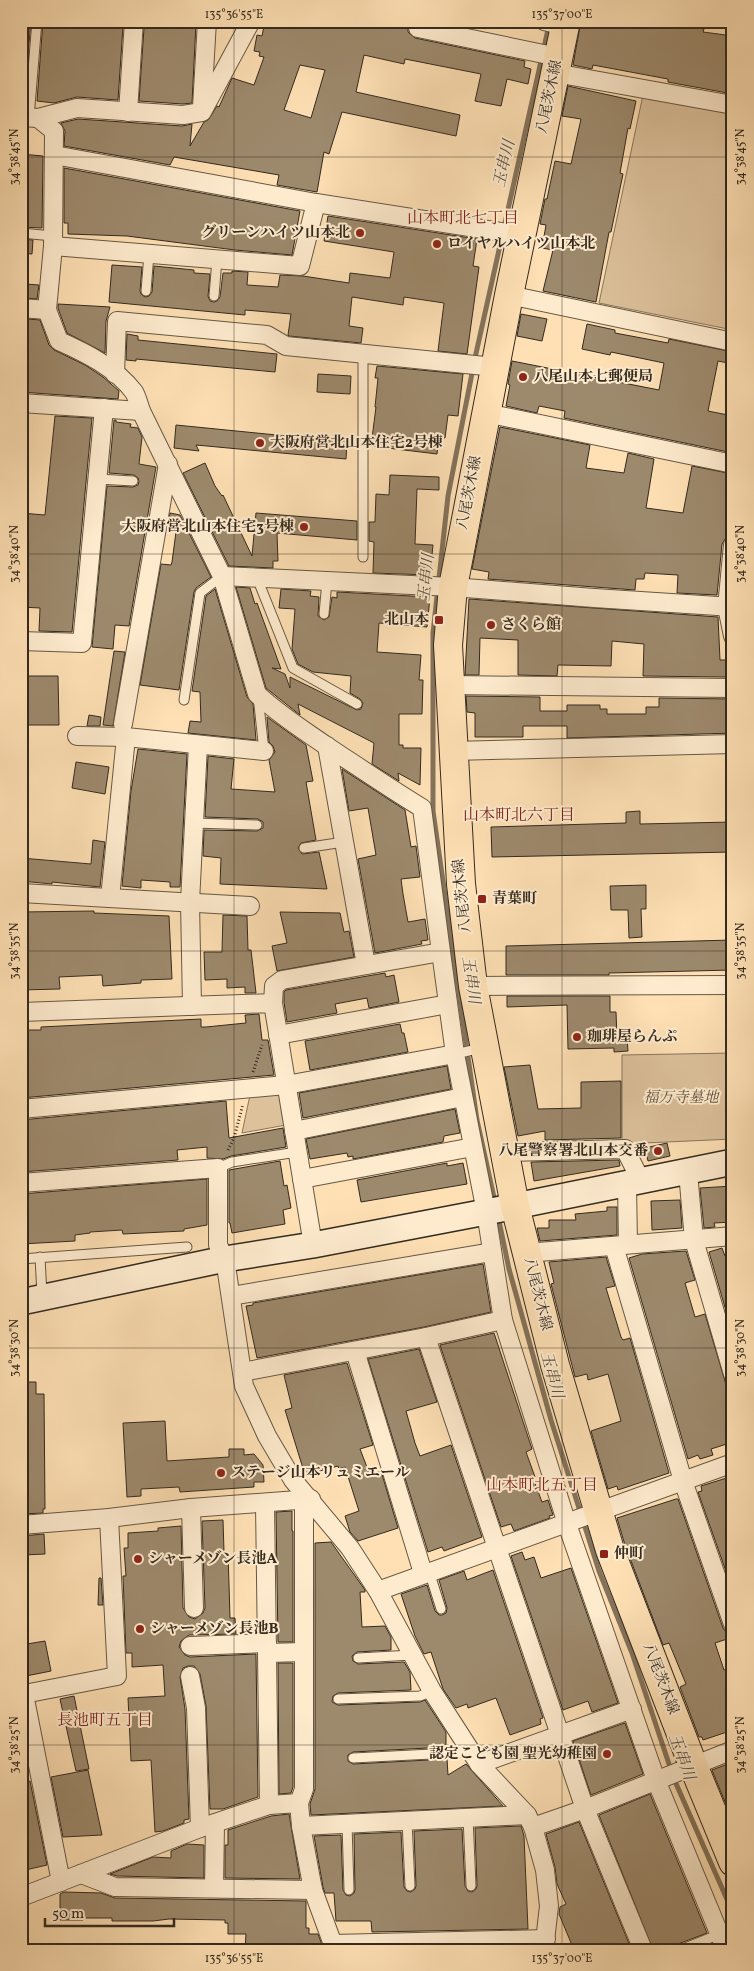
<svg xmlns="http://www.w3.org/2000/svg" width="754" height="1971" font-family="Vollkorn,'Noto Serif JP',serif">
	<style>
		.green { fill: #dcc19b; stroke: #88765d }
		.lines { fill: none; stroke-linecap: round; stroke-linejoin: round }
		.stream { stroke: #84725a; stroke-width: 5 }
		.building { fill: #9d896c; stroke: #342a1f; fill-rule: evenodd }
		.lane-casing { stroke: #665844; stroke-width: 11 }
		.street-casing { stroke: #665844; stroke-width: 20 }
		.secondary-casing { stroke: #342a1f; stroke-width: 28 }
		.primary-casing { stroke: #342a1f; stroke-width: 30 }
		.path { stroke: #342a1f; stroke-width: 3; stroke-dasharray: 1 2.5; stroke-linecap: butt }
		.lane { stroke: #feebce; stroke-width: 9 }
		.street { stroke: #feebce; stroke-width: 18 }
		.secondary { stroke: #feebce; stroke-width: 25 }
		.primary { stroke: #fee0b4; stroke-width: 28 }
		.ticks { fill: none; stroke: #342a1f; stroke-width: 1; stroke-opacity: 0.45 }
		.poi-dot { fill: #8f2418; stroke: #feebce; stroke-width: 2 }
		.labels { text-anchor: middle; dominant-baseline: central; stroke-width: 4; stroke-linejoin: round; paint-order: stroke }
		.street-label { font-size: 15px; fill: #342a1f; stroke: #feebce }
		.poi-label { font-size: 15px; font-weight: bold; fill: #342a1f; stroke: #feebce; text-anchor: start }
		.park-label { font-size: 15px; font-style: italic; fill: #5e503e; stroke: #feebce }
		.water-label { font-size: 16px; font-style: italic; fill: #5c4e3c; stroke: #feebce }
		.neighbourhood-label { font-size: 16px; fill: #7a1f14; stroke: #feebce }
		.neatline { fill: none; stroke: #342a1f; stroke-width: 2 }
		.ticks-label { font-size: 12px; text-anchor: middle; fill: #342a1f }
	</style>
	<rect width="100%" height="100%" fill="#fee0b4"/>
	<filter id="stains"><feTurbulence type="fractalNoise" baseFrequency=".004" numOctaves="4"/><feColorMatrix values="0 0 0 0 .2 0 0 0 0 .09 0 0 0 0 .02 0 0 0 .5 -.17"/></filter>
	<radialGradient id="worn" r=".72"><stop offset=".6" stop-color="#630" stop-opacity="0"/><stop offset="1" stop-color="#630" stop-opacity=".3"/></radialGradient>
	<g class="green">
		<polygon points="643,95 733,112 733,330 599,303"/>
		<polygon points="733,1053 733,1139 622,1144 622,1055"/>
		<polygon points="280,1092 286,1125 242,1133 250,1095"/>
	</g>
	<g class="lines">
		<g class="stream">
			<polyline points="495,1202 477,1120 433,811 433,633 448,496 475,358 549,25"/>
			<polyline points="498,1216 509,1269 551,1420 599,1571 632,1653 674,1779 733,1913"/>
		</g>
	</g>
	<g class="building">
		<polygon points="21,21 31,21 24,99 21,99"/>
		<polygon points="43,21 118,21 118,26 123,26 118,100 77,97 54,103 37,101"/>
		<polygon points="148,21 189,21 188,23 196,23 192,103 183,104 139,101 144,28 147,28"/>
		<path d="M265,21H298L312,24V21H410L408,26V32L415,38L525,61L524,67L531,69L528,84L507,79L501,106L475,101L481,74L405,59L404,64L364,55L356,92L460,115L456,136L342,112L329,154L324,152L317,192L277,185L279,175L174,157L170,165L64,146L65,131L61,123L78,119L182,126L192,124L190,146L204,122L208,120L217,106L219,107L232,78L254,85L264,57L259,56L260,52L254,51L257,35L262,36ZM300,65L325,70L311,118L284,110Z"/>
		<polygon points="438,21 470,21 468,28"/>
		<polygon points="581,21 658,21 658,23 704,29 703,32 733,36 733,94 668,82 668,79 593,65 592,69 573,65"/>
		<polygon points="568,86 636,101 630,129 628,128 620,173 623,174 611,232 609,232 596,302 543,291 553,250 542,248 546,225 540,224 545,199 547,199 555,161 571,164 581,119 562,116"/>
		<polygon points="21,154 43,156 42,228 21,227"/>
		<polygon points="64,168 300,211 292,255 235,250 127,236 68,234 68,223 64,223"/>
		<polygon points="328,216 477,239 473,266 479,267 467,354 438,351 444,303 404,297 403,305 352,297 349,326 363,328 361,343 289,336 288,335 291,314 245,310 245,315 109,302 112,265 142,267 140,291 141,294 145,297 149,296 152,292 154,266 194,270 194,273 210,274 208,296 210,301 214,302 217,301 220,297 223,273 232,273 232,271 248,272 247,285 278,287 280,275 303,276 349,283 350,273 390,278 394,252 324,241"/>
		<polygon points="21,239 33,240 32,254 21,253"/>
		<polygon points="25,284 39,285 37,299 24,298"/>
		<polygon points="58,304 110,307 106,321 105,353 67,333 58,308"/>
		<polygon points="521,314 547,319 542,341 517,336"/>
		<polygon points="27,319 40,320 49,345 54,350 85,365 103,377 119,391 118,399 21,392 21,336 26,336"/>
		<polygon points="587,324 615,330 615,333 668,343 669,339 733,352 733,364 718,361 708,411 733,416 733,453 564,418 565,411 539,406 537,413 506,406 510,385 508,384 512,361 659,390 664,363 611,352 610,355 582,349"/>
		<polygon points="127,334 138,336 138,340 277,354 275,372 136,359 136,361 126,360"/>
		<polygon points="377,366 463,374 458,416 448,415 445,438 439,437 437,454 371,446 376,407 375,407 378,378 375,378"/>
		<polygon points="318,374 351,376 350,394 317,392"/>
		<polygon points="55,416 92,418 72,632 39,631 40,608 21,607 21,513 45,515"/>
		<polygon points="114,420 116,420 116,422 131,424 130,427 138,428 142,437 139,464 156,467 129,626 115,625 113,649 92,647 107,486 133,487 138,485 139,481 138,478 134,475 109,473"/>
		<polygon points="176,425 347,442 346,459 196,445 199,451 174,448"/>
		<polygon points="500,427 590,445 586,468 624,473 628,453 654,459 646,508 683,513 692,466 733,474 733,504 727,536 722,544 717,595 677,593 678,575 645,573 644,579 636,579 635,590 488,579 489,572 472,569"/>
		<polygon points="205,463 215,486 222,496 223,495 252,556 256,513 357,521 357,540 277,533 278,561 273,561 273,568 229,566 183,473"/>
		<polygon points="390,475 439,477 439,490 417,489 415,544 433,545 430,575 373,573 374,542 369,541 369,522 375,522 376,494 389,495"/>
		<polygon points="170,513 180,515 211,577 196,588 194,592 179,690 140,685 161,564 171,565 172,562 176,532 167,531"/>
		<polygon points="236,587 250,588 255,604 257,603 281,669 272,668 285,674 290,688 290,677 357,710 361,709 363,703 360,699 350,693 351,676 313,672 298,664 292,649 295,609 279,608 281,589 311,591 310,596 319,597 318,616 324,620 329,617 332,597 337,598 337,592 430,597 427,627 379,623 377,652 421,655 419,680 423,680 422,714 399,714 399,745 403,745 403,748 421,748 420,785 398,773 399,781 372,764 374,743 298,704 300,715 266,688"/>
		<polygon points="215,589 247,697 253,704 256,740 188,733 190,721 201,722 200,692 192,691 206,596"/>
		<polygon points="469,599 718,617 720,660 726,660 726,677 643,676 644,644 612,641 611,666 558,665 557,676 518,675 518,640 480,638 479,675 465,675"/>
		<polygon points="114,651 125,652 113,726 103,725"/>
		<polygon points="21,676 58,676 59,725 21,725"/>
		<polygon points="466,696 540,697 540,711 567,711 567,705 600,705 600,709 607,709 607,714 646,714 646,707 659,707 659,698 733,699 733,733 567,738 567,726 523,726 523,737 475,737 475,713 467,712"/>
		<polygon points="89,715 101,717 100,726 87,726"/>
		<polygon points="267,717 306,745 313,781 306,782 316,840 301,843 298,848 302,854 319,852 327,889 220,884 221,858 203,856 204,830 257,831 263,828 263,822 258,819 205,817 208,756 234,759 231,789 275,792 269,760 275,752 273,746 269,742"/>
		<polygon points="138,749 187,754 180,887 170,887 170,882 141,880 141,888 122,886 131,791"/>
		<polygon points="76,762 109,767 105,794 72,788"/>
		<polygon points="342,769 405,810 411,847 416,846 420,877 401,879 403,894 408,922 425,919 428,940 421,941 422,944 375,953 358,859 376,855 368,808 349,811"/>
		<polygon points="640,811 640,824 733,822 733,852 492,857 491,827 626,823 626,812"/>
		<polygon points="93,840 105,842 100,887 52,882 52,884 21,881 21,858 91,864"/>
		<polygon points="646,885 646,909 641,909 642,937 629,938 628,910 611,910 610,886"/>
		<polygon points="94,911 94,913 169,916 172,979 141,980 141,983 103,986 102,975 59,977 60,989 21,990 21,912"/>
		<polygon points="280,912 340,913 344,932 349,931 354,957 277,971 272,946 287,943"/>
		<polygon points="223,915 247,916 248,950 251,950 256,993 245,993 245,987 227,988 227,979 205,980 204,952 222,952"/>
		<polygon points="733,940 733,970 609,973 609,975 506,975 506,946"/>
		<polygon points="385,973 386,977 394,975 399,1002 369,1008 367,998 335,1004 337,1013 287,1022 284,1002 284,992 286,990"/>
		<polygon points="507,996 610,996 610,1012 616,1012 617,1037 627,1037 628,1051 614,1052 614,1048 568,1049 567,1005 507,1007"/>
		<polygon points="259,1014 262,1040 268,1040 274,1075 21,1098 21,1030 41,1030 41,1027 201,1019 201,1027 206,1027 246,1023 245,1015"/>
		<polygon points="400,1024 402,1033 404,1033 408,1052 310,1070 305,1041"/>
		<polygon points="530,1065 538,1109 581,1108 581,1082 621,1081 621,1138 545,1140 545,1131 518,1136 504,1067"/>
		<polygon points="447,1066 451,1089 303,1118 299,1093"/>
		<polygon points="226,1101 229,1138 283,1128 286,1147 231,1156 223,1159 207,1158 207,1147 177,1150 178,1160 21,1172 21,1120"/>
		<polygon points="455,1109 460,1133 444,1136 443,1142 353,1159 353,1156 348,1157 347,1153 310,1159 306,1139"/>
		<polygon points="667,1143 670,1156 648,1161 645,1148"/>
		<polygon points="619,1160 620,1166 534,1181 531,1162"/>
		<polygon points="280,1161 284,1186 287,1185 291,1208 283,1210 285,1224 232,1233 230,1223 229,1223 229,1170"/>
		<polygon points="447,1163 447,1166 463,1163 467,1184 361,1202 357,1180"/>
		<polygon points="207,1179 207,1225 184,1229 184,1231 123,1234 122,1230 90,1232 90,1233 75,1235 75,1241 21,1244 21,1194"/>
		<polygon points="733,1186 733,1222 714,1223 715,1227 704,1228 700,1188"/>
		<polygon points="680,1200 682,1228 652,1230 651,1201"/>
		<polygon points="607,1207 617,1207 617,1235 540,1241 537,1228 549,1228 549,1220 576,1220 575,1214 607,1211"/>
		<polygon points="722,1248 725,1256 733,1254 733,1335 709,1252"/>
		<polygon points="686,1251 695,1280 685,1283 695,1317 705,1314 733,1408 733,1442 711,1449 713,1455 700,1459 698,1455 688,1459 629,1258 642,1254"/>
		<polygon points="606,1257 615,1286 606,1288 621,1337 623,1340 630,1338 669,1473 618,1490 617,1486 608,1489 591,1431 621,1421 608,1374 588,1380 587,1374 575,1377 551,1284 554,1283 549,1262"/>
		<polygon points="483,1264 491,1312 424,1327 257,1358 246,1306 253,1305 253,1303"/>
		<polygon points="494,1333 532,1449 526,1452 535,1477 533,1478 542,1502 548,1500 553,1515 549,1516 550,1518 514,1531 511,1524 501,1527 440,1345"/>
		<polygon points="419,1349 437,1402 406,1411 415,1443 420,1456 451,1445 482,1537 444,1551 442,1547 428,1552 368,1359"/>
		<polygon points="347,1363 373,1445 360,1449 370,1475 381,1471 398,1528 358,1541 350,1532 345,1516 359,1511 345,1467 339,1469 338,1466 305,1475 285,1410 292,1408 284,1375"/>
		<polygon points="21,1382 36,1382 36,1394 44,1394 45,1509 43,1509 43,1513 21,1514"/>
		<polygon points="165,1421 167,1461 229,1457 229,1449 244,1449 244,1455 254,1454 263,1465 264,1482 254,1482 254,1487 180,1492 179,1487 141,1489 141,1496 127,1497 123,1423"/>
		<polygon points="733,1476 733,1591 698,1492 702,1491 701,1486"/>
		<polygon points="676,1499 678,1499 723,1628 726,1632 733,1634 733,1637 715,1643 724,1670 733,1667 733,1730 703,1740 702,1737 699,1737 680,1687 686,1684 669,1643 663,1645 625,1545 617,1518"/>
		<polygon points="292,1511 292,1531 293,1531 293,1642 278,1642 276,1512"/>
		<polygon points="223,1520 224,1552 228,1552 230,1618 235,1618 236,1634 189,1635 181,1641 179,1647 185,1655 190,1657 256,1654 258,1797 223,1809 210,1809 206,1706 200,1674 194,1666 188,1666 183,1668 180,1677 185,1709 189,1819 184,1820 184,1823 163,1831 155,1832 151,1760 131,1761 128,1698 165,1696 163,1665 132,1667 132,1653 126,1653 123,1576 126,1576 124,1548 128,1548 128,1533 158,1531 158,1528 181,1526 183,1608 189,1617 195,1619 203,1613 205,1608 202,1521"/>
		<polygon points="44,1534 45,1554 23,1555 22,1536"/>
		<polygon points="331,1542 365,1590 365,1592 360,1592 362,1627 385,1626 391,1637 391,1650 357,1652 352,1656 353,1661 358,1664 404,1662 410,1672 411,1690 338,1693 333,1696 332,1702 338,1705 420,1702 425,1700 446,1732 446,1747 353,1752 348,1755 348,1761 353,1764 447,1759 448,1775 466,1764 503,1806 311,1815 310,1804 315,1789 315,1543"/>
		<polygon points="522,1552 525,1560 534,1557 541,1578 571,1568 618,1703 592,1712 588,1701 563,1710 511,1556"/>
		<polygon points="493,1570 543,1718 540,1719 541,1724 510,1735 496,1698 468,1708 467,1704 456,1708 443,1689 431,1652 424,1654 415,1636 401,1594 427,1585 435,1611 439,1615 442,1615 446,1613 447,1608 439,1580 464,1571 467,1580"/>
		<polygon points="99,1578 101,1578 103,1605 98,1605"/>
		<polygon points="45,1641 51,1671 21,1677 21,1645"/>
		<polygon points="278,1663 293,1663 293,1787 291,1793 279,1794"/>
		<polygon points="74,1696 89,1769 76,1771 60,1699"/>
		<polygon points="625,1723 643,1774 591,1795 573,1741"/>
		<polygon points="733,1762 733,1799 725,1802 712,1770"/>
		<polygon points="88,1770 102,1835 63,1837 51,1777"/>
		<polygon points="30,1781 47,1865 21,1871 21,1783"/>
		<polygon points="650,1794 707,1933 678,1944 674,1950 653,1950 599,1815"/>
		<polygon points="289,1814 300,1879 225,1878 225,1845 228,1845 228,1830 271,1816"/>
		<polygon points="579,1822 630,1946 622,1950 574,1950 559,1914 560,1907 566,1904 557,1884 555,1867 546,1834"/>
		<polygon points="521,1826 524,1836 528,1929 372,1932 371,1921 336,1921 334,1893 325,1893 323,1887 314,1836 341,1835 343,1890 346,1895 350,1896 354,1893 355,1890 354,1834 401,1832 404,1887 407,1891 411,1892 415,1889 416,1886 414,1831 462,1829 465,1886 468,1891 472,1892 476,1889 477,1886 475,1828"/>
		<polygon points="187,1844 204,1845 204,1878 117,1876 110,1874 153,1857 171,1858 171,1851"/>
		<polygon points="64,1892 101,1893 115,1898 306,1901 306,1928 309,1928 309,1934 318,1934 324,1950 245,1950 246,1934 228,1934 228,1923 225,1923 225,1920 169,1919 153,1921 112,1921 112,1918 83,1918 83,1920 60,1920 60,1894"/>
	</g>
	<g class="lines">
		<g class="lane-casing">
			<g id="lane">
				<polyline points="29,118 37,21"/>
				<polyline points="21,233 53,236"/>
				<polyline points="146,291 149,254"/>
				<polyline points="214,296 217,259"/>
				<polyline points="363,354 363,557"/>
				<polyline points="98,479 133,481"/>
				<polyline points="257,578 293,668 357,704"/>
				<polyline points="324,614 327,581"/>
				<polyline points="258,696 264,751"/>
				<polyline points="184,700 200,593 222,576"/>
				<polyline points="194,823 257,825"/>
				<polyline points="304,848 344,842"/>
				<polyline points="455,1054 482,1048"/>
				<polyline points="218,1168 232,1162 297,1152"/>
				<polyline points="40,1257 42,1295"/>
				<polyline points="21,1259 187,1247"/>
				<polyline points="429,1571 441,1609"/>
				<polyline points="358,1658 412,1655"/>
				<polyline points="338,1699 420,1696 432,1691"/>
				<polyline points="353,1758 471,1752"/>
				<polyline points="468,1817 471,1886"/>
				<polyline points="407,1821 410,1886"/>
				<polyline points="347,1824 349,1890"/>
				<polyline points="680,1950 720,1934"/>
			</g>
		</g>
		<g class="street-casing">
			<g id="street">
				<polyline points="544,21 565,26"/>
				<polyline points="418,28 558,57"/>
				<polyline points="555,73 733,105"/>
				<polyline points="202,107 207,21"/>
				<polyline points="128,112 134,21"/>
				<polyline points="21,117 38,118 77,108 183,115 202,112 251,21"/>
				<path d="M38,118L54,131L53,246L47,310L59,341C86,353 116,368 134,392C137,397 139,405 141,411L222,576L257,694C278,714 302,729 325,745C357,766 389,788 422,808L441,952L282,980L274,986L273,1003"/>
				<polyline points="54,155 316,203 521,235"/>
				<polyline points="53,246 300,266 316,203"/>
				<polyline points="509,295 733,342"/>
				<polyline points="21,308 47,310"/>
				<polyline points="115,374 117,321 267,335 286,346 495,367"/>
				<polyline points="21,403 141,411"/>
				<polyline points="486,413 733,464"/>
				<polyline points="733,545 727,607 733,636"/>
				<polyline points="222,576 453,587 594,598 733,607"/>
				<polyline points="21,641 82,643 104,408"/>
				<polyline points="450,685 733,688"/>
				<polyline points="123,724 168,464"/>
				<polyline points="77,736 126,737 264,751"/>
				<polyline points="327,746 366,965"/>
				<polyline points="453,751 733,744"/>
				<polyline points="21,893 250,906"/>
				<polyline points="110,898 126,737"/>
				<polyline points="441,952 455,1054 486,1212 503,1320 567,1524 656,1780 726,1950"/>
				<polyline points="473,986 733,985"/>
				<polyline points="192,1006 190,902 198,745"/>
				<polyline points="21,1012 273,1003 313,1245"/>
				<polyline points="278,1035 448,1004"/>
				<polyline points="21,1109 286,1085 455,1054"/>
				<polyline points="294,1131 463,1097"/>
				<polyline points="504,1152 625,1149 641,1181"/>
				<polyline points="688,1172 694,1240 733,1374"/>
				<polyline points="302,1179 473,1147"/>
				<polyline points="21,1183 218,1168 218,1245 225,1259 244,1386 267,1436 293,1480 350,1548 378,1591 432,1691 479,1764 527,1815 533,1827 545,1870 549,1906 544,1950"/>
				<polyline points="627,1184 628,1244"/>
				<polyline points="614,1246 683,1481 733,1624"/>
				<polyline points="526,1253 733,1236"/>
				<polyline points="231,1296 492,1252"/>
				<polyline points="426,1337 585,1809 643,1950"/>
				<polyline points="355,1351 423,1573"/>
				<polyline points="242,1372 426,1337 503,1320"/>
				<polyline points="304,1500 304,1789 299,1803 301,1826 313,1890 335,1950"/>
				<polyline points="265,1503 269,1805"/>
				<polyline points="191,1508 194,1608"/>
				<polyline points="21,1525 109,1518 191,1508 311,1499"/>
				<polyline points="378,1591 733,1463"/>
				<polyline points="190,1646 267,1643"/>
				<polyline points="267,1653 304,1652"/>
				<polyline points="190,1676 196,1708 200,1828"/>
				<polyline points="479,1764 632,1709"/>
				<polyline points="301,1826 527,1815"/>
				<polyline points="533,1827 585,1809 733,1750"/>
				<polyline points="81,1874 115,1887 313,1890"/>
				<polyline points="61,1882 24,1694 117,1676 109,1518"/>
				<polyline points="214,1888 215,1823"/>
				<polyline points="21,1897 200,1828 269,1805 299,1803"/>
				<polyline points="333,1944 546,1939"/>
			</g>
		</g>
		<g class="secondary-casing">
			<polyline id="secondary" points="21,1302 225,1259 313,1245 486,1212 733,1162"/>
		</g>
		<g class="primary-casing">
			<polyline id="primary" points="566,21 509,295 453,587 448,645 461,884 473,986 515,1206 555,1365 610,1550 693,1765 733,1862"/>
		</g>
		<g class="path">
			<polyline points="253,1072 262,1045"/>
			<polyline points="228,1150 234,1138 243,1104"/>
		</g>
		<use href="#lane" class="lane"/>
		<use href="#street" class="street"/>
		<use href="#secondary" class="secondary"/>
		<use href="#primary" class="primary"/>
	</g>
	<path class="ticks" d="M234,21V1950M562,21V1950M21,157H733M21,554H733M21,951H733M21,1348H733M21,1745H733"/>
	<g class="poi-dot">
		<circle cx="360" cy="233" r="5"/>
		<circle cx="437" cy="244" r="5"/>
		<circle cx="523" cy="377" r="5"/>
		<circle cx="260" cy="443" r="5"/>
		<circle cx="304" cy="527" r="5"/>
		<rect x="434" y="615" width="10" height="10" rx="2.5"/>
		<circle cx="491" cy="625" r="5"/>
		<rect x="477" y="894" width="10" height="10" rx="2.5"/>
		<circle cx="577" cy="1037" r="5"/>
		<circle cx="658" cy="1151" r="5"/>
		<circle cx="221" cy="1473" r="5"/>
		<rect x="599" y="1549" width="10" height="10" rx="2.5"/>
		<circle cx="138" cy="1559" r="5"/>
		<circle cx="140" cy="1629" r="5"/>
		<circle cx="607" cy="1754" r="5"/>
	</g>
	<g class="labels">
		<g class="street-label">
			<text transform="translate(550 97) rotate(-78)">八尾茨木線</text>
			<text transform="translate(470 493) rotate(-79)">八尾茨木線</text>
			<text transform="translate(463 896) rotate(-96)">八尾茨木線</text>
			<text transform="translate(537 1294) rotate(76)">八尾茨木線</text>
			<text transform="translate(660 1679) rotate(69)">八尾茨木線</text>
		</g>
		<g class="poi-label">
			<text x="350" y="233" text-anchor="end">グリーンハイツ山本北</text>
			<text x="447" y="244">ロイヤルハイツ山本北</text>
			<text x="533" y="377">八尾山本七郵便局</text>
			<text x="270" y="443">大阪府営北山本住宅2号棟</text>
			<text x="294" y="527" text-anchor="end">大阪府営北山本住宅3号棟</text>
			<text x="429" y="620" text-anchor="end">北山本</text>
			<text x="501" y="625">さくら館</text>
			<text x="492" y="899">青葉町</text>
			<text x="587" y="1037">珈琲屋らんぷ</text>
			<text x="648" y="1151" text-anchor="end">八尾警察署北山本交番</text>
			<text x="231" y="1473">ステージ山本リュミエール</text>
			<text x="614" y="1554">仲町</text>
			<text x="148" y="1559">シャーメゾン長池A</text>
			<text x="150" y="1629">シャーメゾン長池B</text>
			<text x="597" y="1754" text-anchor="end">認定こども園 聖光幼稚園</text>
		</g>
		<g class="park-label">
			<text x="681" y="1098">福万寺墓地</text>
		</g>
		<g class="water-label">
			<text transform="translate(505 164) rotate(-77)">玉串川</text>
			<text transform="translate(427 578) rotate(-84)">玉串川</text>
			<text transform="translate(470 980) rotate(82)">玉串川</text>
			<text transform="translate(551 1375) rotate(75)">玉串川</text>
			<text transform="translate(681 1757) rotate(70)">玉串川</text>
		</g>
		<g class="neighbourhood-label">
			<text x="463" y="219">山本町北七丁目</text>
			<text x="519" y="816">山本町北六丁目</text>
			<text x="542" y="1486">山本町北五丁目</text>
			<text x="105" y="1721">長池町五丁目</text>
		</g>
	</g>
	<rect width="754" height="1971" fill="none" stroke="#fee0b4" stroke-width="55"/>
	<path d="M45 1918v8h129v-8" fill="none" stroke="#342a1f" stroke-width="2.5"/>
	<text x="52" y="1918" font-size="15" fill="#342a1f" stroke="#feebce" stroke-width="4" paint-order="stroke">50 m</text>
	<rect x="28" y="28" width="698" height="1916" class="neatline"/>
	<g class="ticks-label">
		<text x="234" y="18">135°36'55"E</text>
		<text x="562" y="18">135°37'00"E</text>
		<text transform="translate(14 157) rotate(-90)" y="4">34°38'45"N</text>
		<text transform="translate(740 157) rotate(-90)" y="4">34°38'45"N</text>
		<text transform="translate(14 554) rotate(-90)" y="4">34°38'40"N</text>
		<text transform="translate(740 554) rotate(-90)" y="4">34°38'40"N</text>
		<text transform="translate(14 951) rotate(-90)" y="4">34°38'35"N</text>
		<text transform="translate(740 951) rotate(-90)" y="4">34°38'35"N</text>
		<text transform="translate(14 1348) rotate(-90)" y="4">34°38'30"N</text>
		<text transform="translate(740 1348) rotate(-90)" y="4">34°38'30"N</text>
		<text transform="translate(14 1745) rotate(-90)" y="4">34°38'25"N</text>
		<text transform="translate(740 1745) rotate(-90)" y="4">34°38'25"N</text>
		<text x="234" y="1962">135°36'55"E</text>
		<text x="562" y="1962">135°37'00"E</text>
	</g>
	<rect width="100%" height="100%" filter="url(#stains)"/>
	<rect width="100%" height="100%" fill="url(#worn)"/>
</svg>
